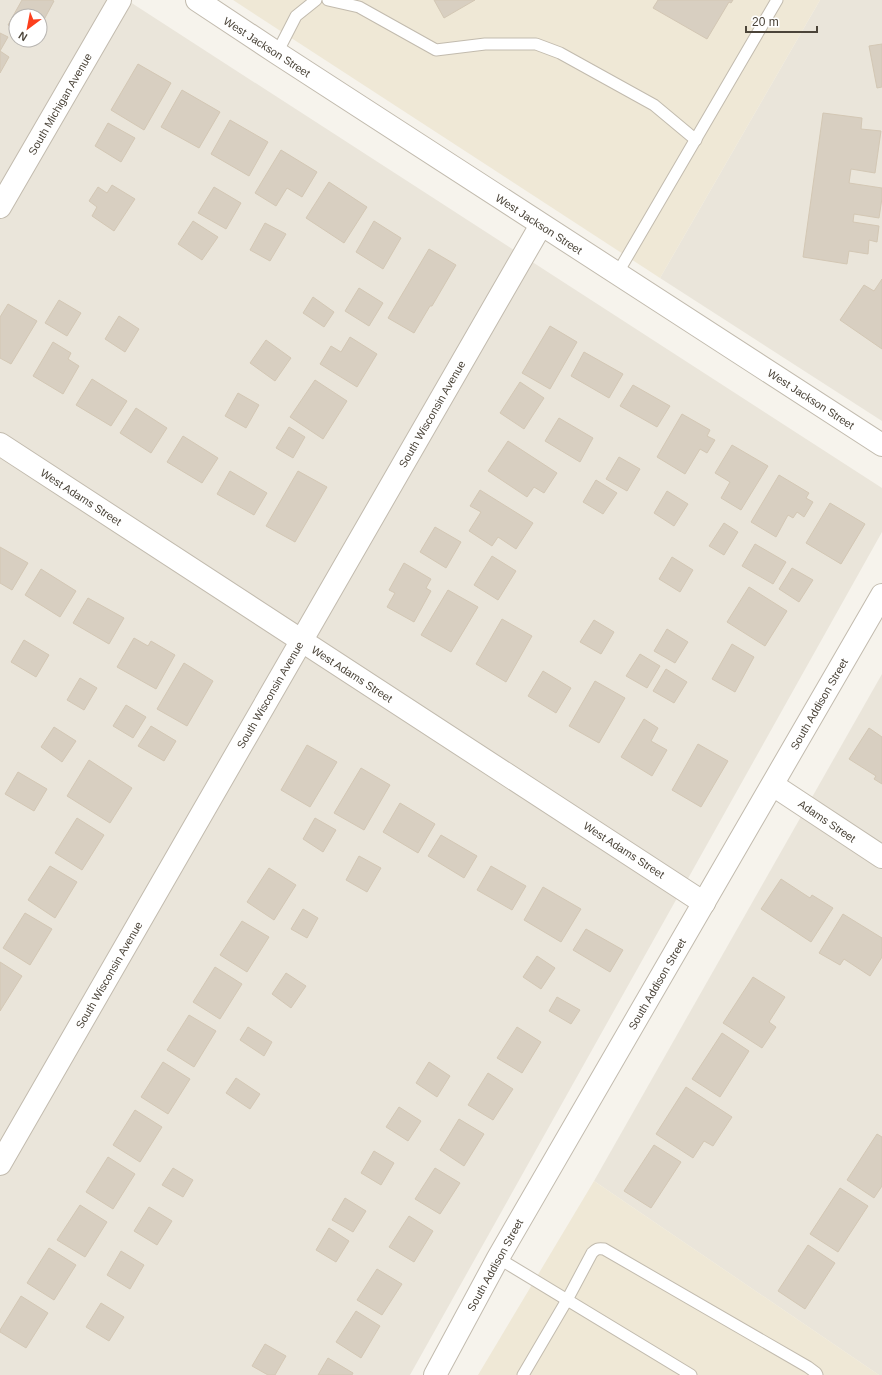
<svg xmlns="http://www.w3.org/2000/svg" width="882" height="1375" font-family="Helvetica,sans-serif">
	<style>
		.residential { fill: #eae5da; fill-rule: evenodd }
		.education { fill: #efe8d6 }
		.building { fill: #d8cfc1; stroke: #d3c7b4 }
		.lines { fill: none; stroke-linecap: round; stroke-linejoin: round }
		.service-casing { stroke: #c2bbae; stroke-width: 13 }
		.minor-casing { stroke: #c2bbae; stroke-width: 24 }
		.service { stroke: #fff; stroke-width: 11 }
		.minor { stroke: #fff; stroke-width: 22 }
		.labels { text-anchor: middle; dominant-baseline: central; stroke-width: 3; stroke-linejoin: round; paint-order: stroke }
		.street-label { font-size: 11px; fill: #4b4439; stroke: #fff }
	</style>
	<rect width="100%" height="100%" fill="#f6f3ec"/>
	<g class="residential">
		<path d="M0,0H127L882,488V532L410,1375H0ZM16,16H40V40H16Z"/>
		<polygon points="820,0 882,0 882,421 660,278"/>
		<polygon points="882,674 882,1375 879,1375 594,1181"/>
	</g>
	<g class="education">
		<polygon points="233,0 820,0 660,278"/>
		<polygon points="594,1181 879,1375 478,1375"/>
	</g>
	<g class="building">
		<polygon points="22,0 52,0 54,1 40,27 40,16 16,16 16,29 8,25"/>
		<polygon points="434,0 475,0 444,18"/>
		<polygon points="658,0 733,0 731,3 729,2 707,39 653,8"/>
		<polygon points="0,33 8,37 0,51 9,57 0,73"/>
		<polygon points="882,44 882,87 877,88 869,46"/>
		<polygon points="138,64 171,83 144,130 111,110"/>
		<polygon points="182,90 220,112 199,148 161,127"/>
		<polygon points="823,113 862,118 861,129 881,131 875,173 851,169 849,183 882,188 882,198 879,218 854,214 853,222 879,226 877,242 869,240 868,254 849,251 847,264 803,257"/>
		<polygon points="230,120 268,142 249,176 211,154"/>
		<polygon points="108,123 135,138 121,162 95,146"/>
		<polygon points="281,150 317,172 302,197 287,188 276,206 255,193"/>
		<polygon points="329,182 367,207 344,243 306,218"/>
		<polygon points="112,185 135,199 114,231 92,216 97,207 89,201 98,187 107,193"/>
		<polygon points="214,187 241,203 226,229 198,213"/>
		<polygon points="193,221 218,237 202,260 178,244"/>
		<polygon points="374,221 401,238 383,269 356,252"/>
		<polygon points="265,223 286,234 270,261 250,250"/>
		<polygon points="429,249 456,265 432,306 430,306 414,333 388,318"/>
		<polygon points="882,279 882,349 840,320 864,285 874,291"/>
		<polygon points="359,288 383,303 369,326 345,311"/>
		<polygon points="313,297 334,312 324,327 303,313"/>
		<polygon points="59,300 81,313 67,336 45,323"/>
		<polygon points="8,304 37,321 11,364 0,358 0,317"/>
		<polygon points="119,316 139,329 125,352 105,339"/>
		<polygon points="550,326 577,342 550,389 522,373"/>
		<polygon points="350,337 377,354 357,387 320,364 331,346 341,352"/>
		<polygon points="266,340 291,358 275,381 250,363"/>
		<polygon points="53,342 71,353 68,359 79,366 63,394 33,376"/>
		<polygon points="584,352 623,374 609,398 571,376"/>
		<polygon points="92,379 127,401 111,426 76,405"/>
		<polygon points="315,380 347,401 323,439 290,417"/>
		<polygon points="520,382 544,398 524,429 500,413"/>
		<polygon points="633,385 670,406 657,427 620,406"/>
		<polygon points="238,393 259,405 246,428 225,416"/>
		<polygon points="136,408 167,428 151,453 120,433"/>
		<polygon points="682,414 710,430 707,436 715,440 707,453 700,449 685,474 657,457"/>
		<polygon points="559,418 593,438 580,462 545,441"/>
		<polygon points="289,427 305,437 293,458 276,448"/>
		<polygon points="183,436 218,458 202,483 167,462"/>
		<polygon points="508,441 557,473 544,493 534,487 527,497 488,471"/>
		<polygon points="732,445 768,466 741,510 721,498 730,482 715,473"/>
		<polygon points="619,457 640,469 627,491 606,479"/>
		<polygon points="230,471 267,493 254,515 217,494"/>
		<polygon points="298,471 327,487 295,542 266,526"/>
		<polygon points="779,475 809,493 806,498 813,502 804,517 797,512 793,518 788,515 776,537 751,522"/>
		<polygon points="596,480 617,493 603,514 583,502"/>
		<polygon points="480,490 533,523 516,549 498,537 492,546 469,531 481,512 470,506"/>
		<polygon points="667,491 688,504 674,526 654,513"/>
		<polygon points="830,503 865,524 841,564 806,543"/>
		<polygon points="724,523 738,532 724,555 709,546"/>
		<polygon points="435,527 461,542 446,568 420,552"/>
		<polygon points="755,544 786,562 773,584 742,566"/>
		<polygon points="0,547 28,563 12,590 0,583"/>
		<polygon points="492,556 516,571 498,600 474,585"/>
		<polygon points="672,557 693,570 680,592 659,579"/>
		<polygon points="404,563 431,579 426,588 431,591 414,622 387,607 395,593 389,590"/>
		<polygon points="792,568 813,580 799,602 779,589"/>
		<polygon points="41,569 76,591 60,617 25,595"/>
		<polygon points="749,587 787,611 765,646 727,622"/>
		<polygon points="448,590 478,607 451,652 421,635"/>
		<polygon points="88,598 124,618 109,644 73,623"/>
		<polygon points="502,619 532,636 506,682 476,664"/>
		<polygon points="594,620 614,632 601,654 580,642"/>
		<polygon points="667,629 688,642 675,663 654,651"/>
		<polygon points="134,638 148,646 151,641 175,655 156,689 117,667"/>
		<polygon points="24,640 49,655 36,677 11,662"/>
		<polygon points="732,644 754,657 735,692 712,679"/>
		<polygon points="640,654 660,666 647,688 626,676"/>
		<polygon points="184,663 213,681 187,726 157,709"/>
		<polygon points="666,669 687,682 674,703 653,691"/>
		<polygon points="543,671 571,688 556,713 528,696"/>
		<polygon points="80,678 97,688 84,710 67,700"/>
		<polygon points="595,681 625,698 599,743 569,726"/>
		<polygon points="126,705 146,717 133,738 113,726"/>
		<polygon points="644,719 658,728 651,741 667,750 652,776 621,757"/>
		<polygon points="151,726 176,741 164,761 138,746"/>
		<polygon points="54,727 76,741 62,762 41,747"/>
		<polygon points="869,728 882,737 882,784 874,779 876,776 849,759"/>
		<polygon points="698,744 728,761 701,807 672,790"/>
		<polygon points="307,745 337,762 310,807 281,790"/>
		<polygon points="89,760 132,788 110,823 67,796"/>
		<polygon points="361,768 390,785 364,830 334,813"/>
		<polygon points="18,772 47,789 34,811 5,794"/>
		<polygon points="400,803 435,824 418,853 383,832"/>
		<polygon points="77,818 104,835 82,870 55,853"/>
		<polygon points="315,818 336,830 323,852 303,839"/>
		<polygon points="441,835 477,856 464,878 428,856"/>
		<polygon points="359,856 381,868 367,892 346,880"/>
		<polygon points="50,866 77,882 55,918 28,900"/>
		<polygon points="491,866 526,886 512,910 477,890"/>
		<polygon points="269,868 296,885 274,920 247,902"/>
		<polygon points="781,879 810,898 812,895 833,908 811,942 761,909"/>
		<polygon points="543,887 581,909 561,942 524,920"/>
		<polygon points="303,909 318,918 307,938 291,929"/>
		<polygon points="25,913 52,929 30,965 3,948"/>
		<polygon points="843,914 882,938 882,957 870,976 844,959 840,965 819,953"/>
		<polygon points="242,921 269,937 247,972 220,955"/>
		<polygon points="586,929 623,950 610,972 573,950"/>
		<polygon points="537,956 555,968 541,989 523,977"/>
		<polygon points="0,962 22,976 0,1011"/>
		<polygon points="215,967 242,984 220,1019 193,1002"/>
		<polygon points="286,973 306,986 291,1008 272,994"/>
		<polygon points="753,977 785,997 769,1022 776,1027 762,1048 723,1023"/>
		<polygon points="557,997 580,1010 571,1024 549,1011"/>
		<polygon points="189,1015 216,1031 194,1067 167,1050"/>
		<polygon points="248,1027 272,1042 264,1056 240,1040"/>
		<polygon points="517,1027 541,1042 522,1073 497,1058"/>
		<polygon points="722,1033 749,1051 720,1097 692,1079"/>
		<polygon points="163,1062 190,1079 168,1114 141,1097"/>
		<polygon points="429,1062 450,1076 437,1097 416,1083"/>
		<polygon points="488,1073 513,1089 493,1120 468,1105"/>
		<polygon points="236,1078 260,1094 250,1109 226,1093"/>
		<polygon points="686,1087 732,1117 713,1146 704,1141 693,1158 656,1134"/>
		<polygon points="399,1107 421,1121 408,1141 386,1127"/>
		<polygon points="135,1110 162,1127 140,1162 113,1145"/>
		<polygon points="459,1119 484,1134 464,1166 440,1150"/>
		<polygon points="877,1134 882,1137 882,1186 874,1198 847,1180"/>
		<polygon points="654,1145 681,1162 651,1208 624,1191"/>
		<polygon points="374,1151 394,1163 381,1185 361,1173"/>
		<polygon points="108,1157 135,1174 113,1209 86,1192"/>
		<polygon points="173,1168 193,1180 183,1197 162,1185"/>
		<polygon points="435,1168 460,1183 440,1214 415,1199"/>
		<polygon points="840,1188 868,1206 838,1252 810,1234"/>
		<polygon points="345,1198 366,1211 353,1232 332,1220"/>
		<polygon points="80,1205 107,1222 85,1257 57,1240"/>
		<polygon points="149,1207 172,1221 157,1245 134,1231"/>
		<polygon points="409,1216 433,1231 414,1262 389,1247"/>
		<polygon points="329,1228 349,1241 336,1262 316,1250"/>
		<polygon points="808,1245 835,1263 805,1309 778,1291"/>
		<polygon points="49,1248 76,1265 54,1300 27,1283"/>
		<polygon points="121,1251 144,1265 130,1289 107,1275"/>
		<polygon points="377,1269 402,1284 382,1315 357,1300"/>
		<polygon points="21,1296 48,1313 26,1348 0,1332 0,1330"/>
		<polygon points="101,1303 124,1317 109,1341 86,1327"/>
		<polygon points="356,1311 380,1326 361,1358 336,1342"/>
		<polygon points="265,1344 286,1356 275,1375 268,1375 252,1366"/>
		<polygon points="328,1358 353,1373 352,1375 318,1375"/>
	</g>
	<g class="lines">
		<g class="service-casing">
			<g id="service">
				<polyline points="328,0 359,7 436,50 485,44 536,44 560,53 654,105 696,140"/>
				<polyline points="277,53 296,16 316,0"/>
				<polyline points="617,274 777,0"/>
				<polyline points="498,1258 691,1375"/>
				<path d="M523,1375L567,1300L592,1253C596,1249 598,1248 604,1249L808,1367L816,1373L817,1375"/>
			</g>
		</g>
		<g class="minor-casing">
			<g id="minor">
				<polyline points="197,0 277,53 882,445"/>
				<polyline points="0,207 120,0"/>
				<polyline points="0,444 704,903"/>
				<polyline points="773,785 882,857"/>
				<polyline points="0,1164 541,225"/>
				<polyline points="435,1375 498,1258 882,595"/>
			</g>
		</g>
		<use href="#service" class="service"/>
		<use href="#minor" class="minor"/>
	</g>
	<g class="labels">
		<g class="street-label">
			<text transform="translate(267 47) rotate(33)">West Jackson Street</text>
			<text transform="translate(60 104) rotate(-60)">South Michigan Avenue</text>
			<text transform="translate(539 224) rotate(33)">West Jackson Street</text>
			<text transform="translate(811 399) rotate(33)">West Jackson Street</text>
			<text transform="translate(432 414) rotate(-60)">South Wisconsin Avenue</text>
			<text transform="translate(81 497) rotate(33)">West Adams Street</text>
			<text transform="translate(352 674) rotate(33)">West Adams Street</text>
			<text transform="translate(270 695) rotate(-60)">South Wisconsin Avenue</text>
			<text transform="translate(819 704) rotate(-60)">South Addison Street</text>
			<text transform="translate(827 821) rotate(34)">Adams Street</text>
			<text transform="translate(624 850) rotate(33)">West Adams Street</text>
			<text transform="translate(109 975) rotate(-60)">South Wisconsin Avenue</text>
			<text transform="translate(657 984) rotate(-60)">South Addison Street</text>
			<text transform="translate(495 1265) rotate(-61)">South Addison Street</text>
		</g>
	</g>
	<g transform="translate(28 28) rotate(212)"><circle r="19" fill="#ffffff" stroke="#b7b4b0"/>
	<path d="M0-3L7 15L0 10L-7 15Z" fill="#fc3f1d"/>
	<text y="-6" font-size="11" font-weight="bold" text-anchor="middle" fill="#4b4439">N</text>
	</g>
	<path d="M746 26v6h71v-6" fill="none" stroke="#4b4439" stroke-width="2"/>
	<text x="752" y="26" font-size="12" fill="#4b4439" stroke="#ffffff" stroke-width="3" paint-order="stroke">20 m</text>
</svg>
